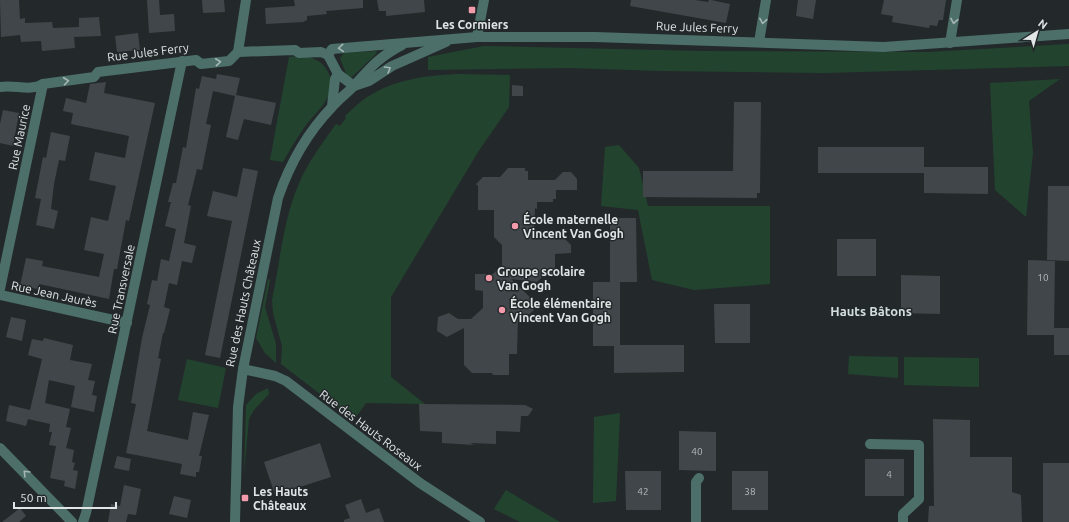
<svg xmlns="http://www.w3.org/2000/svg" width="1069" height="522" font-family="Ubuntu,sans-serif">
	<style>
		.green { fill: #22442e }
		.building { fill: #41464a }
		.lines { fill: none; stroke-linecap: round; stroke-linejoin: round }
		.minor { stroke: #4c6f6a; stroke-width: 10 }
		.oneway { stroke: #a5b6b4 }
		.poi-dot { fill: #f39aab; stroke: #23292b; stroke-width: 1.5 }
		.labels { text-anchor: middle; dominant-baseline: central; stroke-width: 3; stroke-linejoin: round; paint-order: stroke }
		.number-label { font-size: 10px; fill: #b9bdbf }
		.poi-label { font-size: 12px; font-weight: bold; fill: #e1e5e6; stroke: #23292b; text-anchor: start }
		.street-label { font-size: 12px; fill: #e1e5e6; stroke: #23292b }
		.neighbourhood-label { font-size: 13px; font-weight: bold; fill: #d4dddf; stroke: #23292b }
	</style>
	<rect width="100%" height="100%" fill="#23292b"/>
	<g class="green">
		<polygon points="1069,44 1069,66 824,73 662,71 569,68 428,70 428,57 484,46 701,51 928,52"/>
		<polygon points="376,51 377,53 352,77 347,76 340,58 344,53"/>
		<path d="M300,56C321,56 337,74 329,95C324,106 313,116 306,125C297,137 290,150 283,162L270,160L289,57Z"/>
		<path d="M456,74L510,75L509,107L478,152L391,297V377L425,404L366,403L354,420L281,364L282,346L273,313L272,300C280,263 283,221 298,186C307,163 322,144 336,124L340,126L346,118L345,116C353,109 360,101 369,96C396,79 425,76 456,74Z"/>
		<polygon points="1060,79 1029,101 1033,153 1026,217 995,190 990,83"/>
		<polygon points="619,145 639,168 648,206 770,206 770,284 694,290 652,280 638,210 601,206 605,147"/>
		<polygon points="268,279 270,280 265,307 276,344 276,363 265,353 256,338"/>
		<polygon points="849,356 898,357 898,378 848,374"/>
		<polygon points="904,357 979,358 979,387 904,385"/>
		<polygon points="187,359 226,368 218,408 178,400"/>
		<polygon points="268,388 269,394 254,410 249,419 244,473 246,405 256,394"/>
		<polygon points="620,413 616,501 593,503 594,417"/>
		<polygon points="506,490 560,522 520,522 494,509"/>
	</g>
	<g class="building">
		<polygon points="0,0 19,0 20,19 25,18 25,23 52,22 53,28 79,27 79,18 99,17 101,36 74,37 75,48 42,51 41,41 21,42 20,35 1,37"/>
		<polygon points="147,0 159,0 160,15 174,14 175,31 149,33"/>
		<polygon points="202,0 224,0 225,12 203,13"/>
		<polygon points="294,0 363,0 363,8 326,11 327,14 307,16 307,20 303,22 266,24 265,8 295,6"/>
		<polygon points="377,0 424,0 425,12 386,16 386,11 379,11"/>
		<polygon points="631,0 695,0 708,2 709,0 711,0 730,4 726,23 630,6"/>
		<polygon points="798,0 816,0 813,19 796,16"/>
		<polygon points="884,0 946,0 943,20 939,20 937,26 930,25 929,28 892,22 893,16 881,14"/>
		<polygon points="138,33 140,50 117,52 115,36"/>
		<polygon points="217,74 240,78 236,95 276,103 271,125 244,119 238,140 226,137 235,96 213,91 206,124 211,125 202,170 197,169 188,205 191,206 184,243 196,246 192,263 182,261 177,285 169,283 164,307 170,309 164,333 163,333 158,358 161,359 147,431 188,440 193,412 209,415 199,456 202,456 199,472 196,472 196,477 180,474 182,464 126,453 136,404 131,403 142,338 150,305 147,304 152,280 157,281 161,259 169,261 176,229 165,226 171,202 168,202 173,183 176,183 183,147 186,148 196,88 199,89 202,76 216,79"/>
		<polygon points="106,82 104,93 155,103 129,221 126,220 117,269 114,269 109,299 39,284 38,289 20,286 26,258 43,261 42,266 99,277 104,254 84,250 91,217 108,221 116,186 89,180 95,152 125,158 129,136 71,124 73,113 63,111 66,98 86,103 90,84"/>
		<polygon points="512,85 523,86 523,96 512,96"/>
		<polygon points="734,102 761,102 760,193 757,193 757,198 643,197 643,171 733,171"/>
		<polygon points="3,110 19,113 13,146 0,143 0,124"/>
		<polygon points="51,132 70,136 65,161 59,160 54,184 51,209 58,211 54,229 36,225 41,199 35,198 43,157 46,158"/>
		<polygon points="818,147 924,147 924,167 988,167 988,194 924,193 924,173 818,173"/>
		<polygon points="243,168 258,171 220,358 205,355 232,221 207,216 213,191 237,197"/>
		<polygon points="508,168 525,168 525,171 528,171 528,180 555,180 563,172 571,172 577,179 577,190 556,190 556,199 553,199 553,202 537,202 537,209 535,208 534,237 563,237 571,245 571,253 555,254 555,273 553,273 553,275 544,275 537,282 511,279 534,301 534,310 525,318 518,318 517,354 509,354 509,375 493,375 492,373 472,373 464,365 464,328 447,337 437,331 438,317 449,313 458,319 471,319 483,308 483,291 475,290 475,274 493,274 502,265 502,245 494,237 494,210 478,210 478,186 476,184 483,177 500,177"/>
		<polygon points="1048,186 1069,186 1069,261 1047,260"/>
		<polygon points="610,218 636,218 637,282 620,282 620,345 684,345 684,372 614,373 614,346 593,346 593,282 610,282"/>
		<rect x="837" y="239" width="39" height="37"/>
		<polygon points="1028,260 1055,261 1054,328 1069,328 1069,355 1054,355 1054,335 1027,335"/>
		<polygon points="901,275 940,276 940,314 901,313"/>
		<polygon points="714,304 750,304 750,343 715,343"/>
		<polygon points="11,317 26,320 22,341 6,337"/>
		<polygon points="44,338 73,345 70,360 92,364 88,380 95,381 92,395 97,396 94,412 71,407 75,386 49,380 45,403 70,409 66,427 71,428 66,448 74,450 72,462 75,463 73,470 78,471 75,489 64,486 65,481 50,478 56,446 49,445 52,432 49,432 50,424 28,419 26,426 6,421 9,405 30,410 42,359 28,355 32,339 43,341"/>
		<polygon points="419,404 525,405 533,409 528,416 521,416 520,432 496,431 496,444 470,443 474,445 442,443 442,432 420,431"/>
		<polygon points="933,419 970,420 970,457 1012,457 1012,492 1021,495 1022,522 928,522 929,506 934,506"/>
		<polygon points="679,431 716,432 716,471 679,470"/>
		<polygon points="320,443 331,477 275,495 264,462"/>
		<polygon points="117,456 131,459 129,471 114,468"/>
		<rect x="865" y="459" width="39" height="37"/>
		<rect x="1043" y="463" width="26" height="59"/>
		<polygon points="625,471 661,471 661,510 626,510"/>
		<rect x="732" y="471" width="36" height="39"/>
		<polygon points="124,485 141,489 136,515 128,514 126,522 108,522 111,504 120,506"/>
		<polygon points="174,496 191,500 187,518 169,514"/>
		<polygon points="361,499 366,513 379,508 384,522 344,522 344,520 350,518 345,505"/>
		<polygon points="20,508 26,516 19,522 2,522"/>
	</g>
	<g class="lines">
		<g class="minor">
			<polyline points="477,37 484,0"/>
			<polyline points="759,42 766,0"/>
			<polyline points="950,43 957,0"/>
			<polyline points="238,52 246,0"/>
			<polyline points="328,55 332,49 477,37 595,37 884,47 1069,34"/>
			<path d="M0,87C14,84 30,92 43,84L94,77L98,72L196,60L201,64L229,61L238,52L295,50L299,53L321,52L328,55L338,74L354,86L369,81L392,66L446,42"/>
			<polyline points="332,106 335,79 338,74"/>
			<polyline points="0,289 43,84"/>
			<polyline points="0,295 127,323"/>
			<polyline points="243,369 275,376 286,381 420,483 480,522"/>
			<polyline points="870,444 919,445 919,499 903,514 903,522"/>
			<polyline points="0,448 72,522"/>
			<polyline points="83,522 86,513 182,61"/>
			<path d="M235,522L238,407L243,369L278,198C290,163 306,134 332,107C339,99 347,93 354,86C371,67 379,57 402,45"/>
			<polyline points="696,522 696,482 699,478"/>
		</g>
	</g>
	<defs><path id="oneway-chevron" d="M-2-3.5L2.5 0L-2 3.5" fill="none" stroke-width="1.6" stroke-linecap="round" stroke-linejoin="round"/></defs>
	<g class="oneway">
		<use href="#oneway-chevron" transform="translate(763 21) rotate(99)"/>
		<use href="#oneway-chevron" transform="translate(954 21) rotate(100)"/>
		<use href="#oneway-chevron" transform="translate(341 48) rotate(175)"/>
		<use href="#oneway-chevron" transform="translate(218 62) rotate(-6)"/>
		<use href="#oneway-chevron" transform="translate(388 69) rotate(-31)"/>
		<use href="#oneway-chevron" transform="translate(66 81) rotate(-7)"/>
		<use href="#oneway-chevron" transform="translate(26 473) rotate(-135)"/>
	</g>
	<g class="poi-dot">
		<rect x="468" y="6" width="8" height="8" rx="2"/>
		<circle cx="515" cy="226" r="4"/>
		<circle cx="489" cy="278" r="4"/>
		<circle cx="502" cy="310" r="4"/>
		<rect x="241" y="494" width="8" height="8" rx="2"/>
	</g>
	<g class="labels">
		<g class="number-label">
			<text x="1043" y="277">10</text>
			<text x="697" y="451">40</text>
			<text x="889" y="474">4</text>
			<text x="643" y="491">42</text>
			<text x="750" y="491">38</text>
		</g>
		<g class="poi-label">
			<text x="472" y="24" text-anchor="middle">Les Cormiers</text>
			<text x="523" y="219">École maternelle<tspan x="523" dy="14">Vincent Van Gogh</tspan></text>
			<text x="497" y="271">Groupe scolaire<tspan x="497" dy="14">Van Gogh</tspan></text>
			<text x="510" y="303">École élémentaire<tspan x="510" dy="14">Vincent Van Gogh</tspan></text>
			<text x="253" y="491">Les Hauts<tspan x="253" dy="14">Châteaux</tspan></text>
		</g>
		<g class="street-label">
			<text transform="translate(697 27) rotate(2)">Rue Jules Ferry</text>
			<text transform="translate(148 52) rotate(-7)">Rue Jules Ferry</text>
			<text transform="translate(19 137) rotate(-78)">Rue Maurice</text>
			<text transform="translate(121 289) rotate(-78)">Rue Transversale</text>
			<text transform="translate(54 294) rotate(12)">Rue Jean Jaurès</text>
			<text transform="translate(243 303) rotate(-78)">Rue des Hauts Châteaux</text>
			<text transform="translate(371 430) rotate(37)">Rue des Hauts Roseaux</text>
		</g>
		<g class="neighbourhood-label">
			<text x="871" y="311">Hauts Bâtons</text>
		</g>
	</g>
	<g transform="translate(1037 32) rotate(37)" stroke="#23292b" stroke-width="3" paint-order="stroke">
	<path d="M0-3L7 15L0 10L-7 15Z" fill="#e1e5e6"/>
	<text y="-6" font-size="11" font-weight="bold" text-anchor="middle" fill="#e1e5e6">N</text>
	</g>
	<path d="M14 502v6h102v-6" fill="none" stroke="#e1e5e6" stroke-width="2"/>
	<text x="20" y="502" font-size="12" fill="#e1e5e6" stroke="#23292b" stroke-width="3" paint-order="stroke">50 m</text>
</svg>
